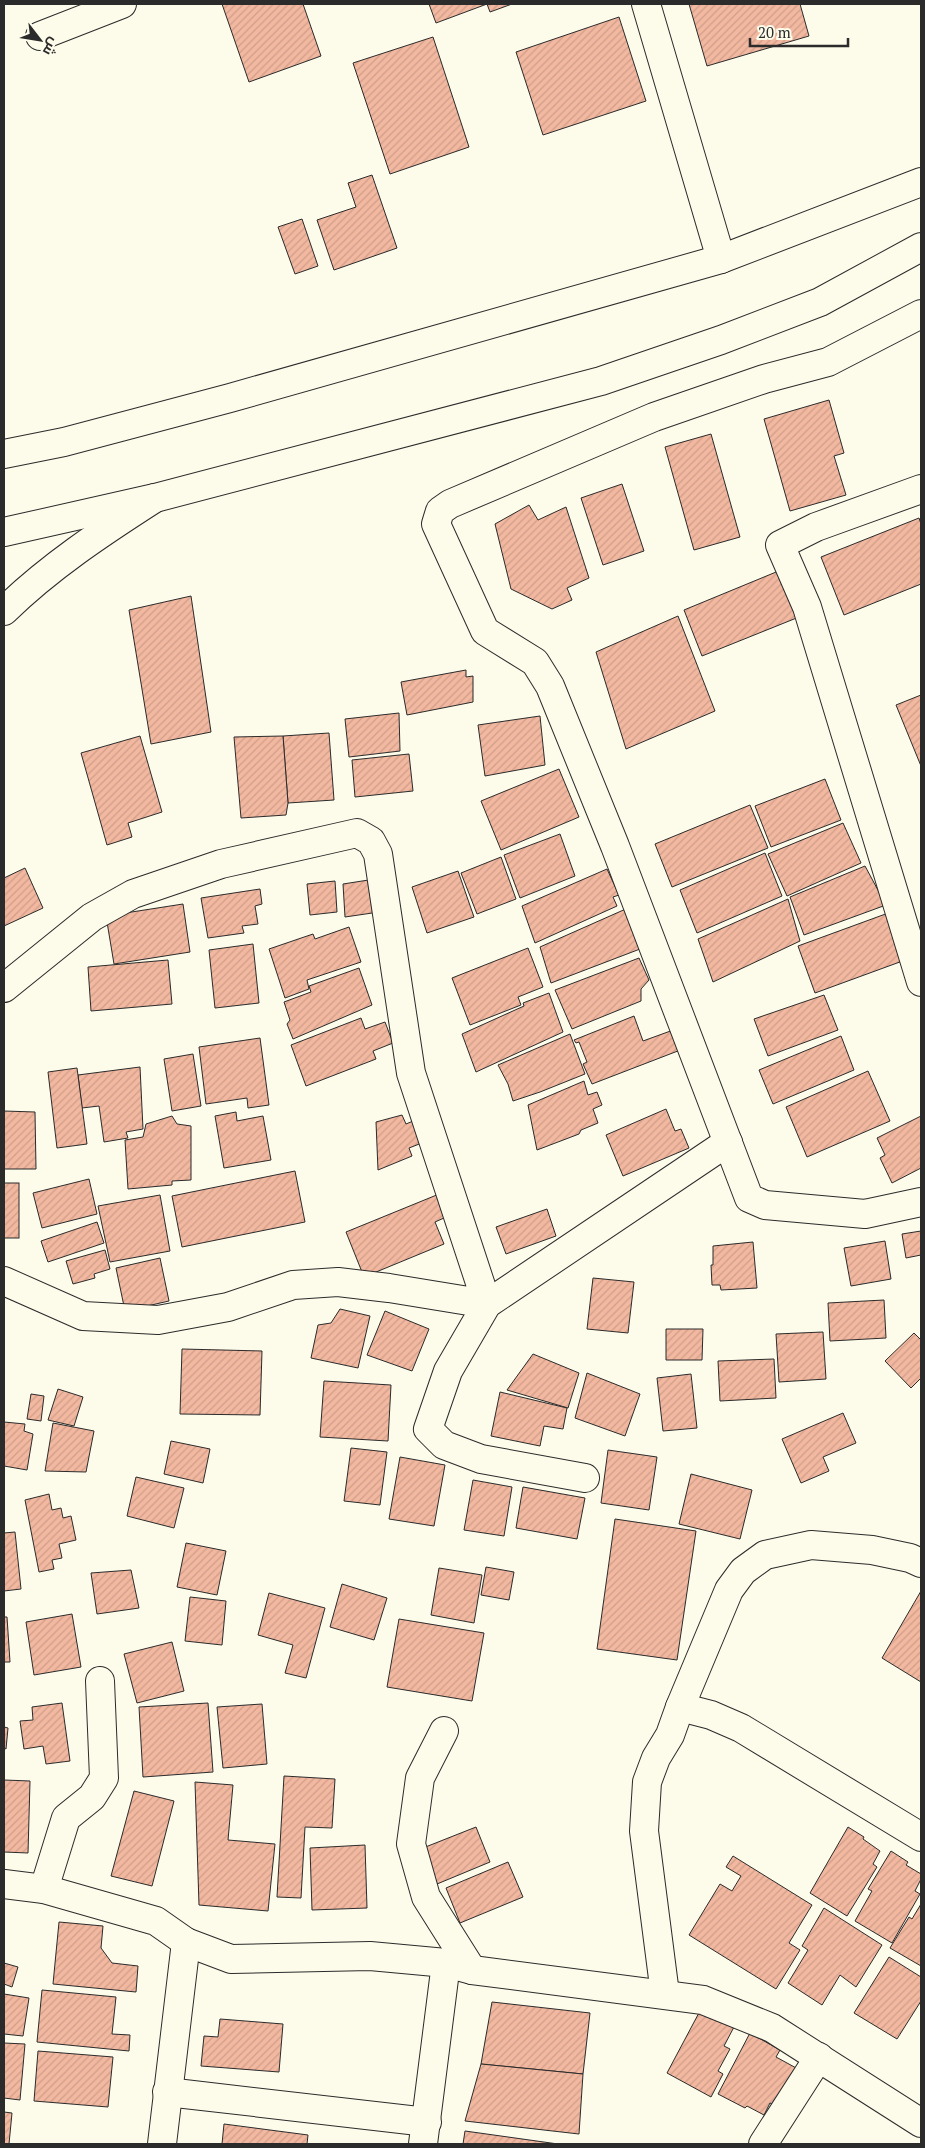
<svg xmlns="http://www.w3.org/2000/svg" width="925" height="2148" font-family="'PT Serif',Cairo,serif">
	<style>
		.building { fill: url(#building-hatch); stroke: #2b2b2b }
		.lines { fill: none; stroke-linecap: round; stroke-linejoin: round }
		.minor-casing { stroke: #2b2b2b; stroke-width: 30 }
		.primary-casing { stroke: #2b2b2b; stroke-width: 30 }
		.trunk-casing { stroke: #2b2b2b; stroke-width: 30 }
		.minor { stroke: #fdfbea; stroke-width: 28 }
		.primary { stroke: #fdfbea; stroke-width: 28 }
		.trunk { stroke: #fdfbea; stroke-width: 28 }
	</style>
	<defs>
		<pattern id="building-hatch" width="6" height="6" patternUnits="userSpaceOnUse" patternTransform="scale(1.25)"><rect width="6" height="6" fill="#f2b8a0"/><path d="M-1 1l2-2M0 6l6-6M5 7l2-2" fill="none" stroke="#d09e8a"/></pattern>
	</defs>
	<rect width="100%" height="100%" fill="#fdfbea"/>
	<g class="building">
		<polygon points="222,4 303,4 321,56 249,82"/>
		<polygon points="429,4 512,4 490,12 487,4 436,23"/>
		<polygon points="689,4 800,4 809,36 707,66"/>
		<polygon points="619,17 646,101 543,135 516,52"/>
		<polygon points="433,37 469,147 390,174 353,63"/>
		<polygon points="372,175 397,248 334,270 317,220 356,207 348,183"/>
		<polygon points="302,219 318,266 295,274 278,227"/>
		<polygon points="829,400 844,453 834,456 846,495 790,511 764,419"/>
		<polygon points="711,434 740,537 694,550 665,447"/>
		<polygon points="622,484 644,551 603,565 581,498"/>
		<polygon points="529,505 538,520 566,507 589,578 567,588 572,600 552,609 511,589 495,524"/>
		<polygon points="919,518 921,524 921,584 844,615 821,557"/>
		<polygon points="781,570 799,617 702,656 684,610"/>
		<polygon points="191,596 211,732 151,744 129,610"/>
		<polygon points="678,616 715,711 626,749 596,652"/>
		<polygon points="466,670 466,677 473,676 473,702 407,715 401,682"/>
		<polygon points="921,695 921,766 896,705"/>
		<polygon points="399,713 400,751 349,757 345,719"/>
		<polygon points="540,716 545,765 485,776 478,725"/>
		<polygon points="329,733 334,800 288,803 283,736"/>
		<polygon points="140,736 162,812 128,823 132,837 107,845 81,753"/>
		<polygon points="283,736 288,803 286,815 241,818 234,737"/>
		<polygon points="409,754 413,791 355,797 352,760"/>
		<polygon points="559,769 579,817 501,850 481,801"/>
		<polygon points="825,779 841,820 771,847 755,806"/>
		<polygon points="750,805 768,848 672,887 655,844"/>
		<polygon points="843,823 861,863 787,896 768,854"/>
		<polygon points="560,834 575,876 520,898 504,855"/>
		<polygon points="765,853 782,896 697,933 680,890"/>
		<polygon points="501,857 516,899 477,914 461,873"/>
		<polygon points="865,866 886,905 804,935 790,897"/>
		<polygon points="25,868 43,908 4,926 4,878"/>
		<polygon points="607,869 619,895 613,897 617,906 535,943 522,906"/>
		<polygon points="458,871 474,917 427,933 412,887"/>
		<polygon points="375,879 379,912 345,917 343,884"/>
		<polygon points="335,881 337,912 310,915 307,884"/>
		<polygon points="260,889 262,904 255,906 258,924 242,926 244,933 208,938 201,898"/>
		<polygon points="788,899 800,941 713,982 698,939"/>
		<polygon points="183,904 190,952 114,964 106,916"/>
		<polygon points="628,908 640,949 551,983 540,947"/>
		<polygon points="891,912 908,959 815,993 798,946"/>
		<polygon points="349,927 361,962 307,980 309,989 285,998 269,949 313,934 315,939"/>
		<polygon points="253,944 259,1003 215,1008 209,950"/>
		<polygon points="528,948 543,987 518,997 521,1005 470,1025 452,978"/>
		<polygon points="639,958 649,980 641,989 641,1001 572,1029 555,990"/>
		<polygon points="168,960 172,1004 91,1011 88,967"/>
		<polygon points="359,968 372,1005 293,1039 287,1024 290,1020 284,1002 311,992 309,986"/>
		<polygon points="549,993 563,1032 476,1072 462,1034 524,1006 523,1003"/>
		<polygon points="824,995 838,1030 768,1056 754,1019"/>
		<polygon points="634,1016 643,1041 676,1029 683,1049 592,1084 583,1064 587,1062 579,1042 576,1043 574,1040"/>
		<polygon points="361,1018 365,1029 385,1022 393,1043 373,1051 376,1059 306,1086 291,1045"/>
		<polygon points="570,1034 585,1074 540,1092 513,1101 508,1084 498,1065"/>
		<polygon points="841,1036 854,1070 773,1104 759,1070"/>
		<polygon points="260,1038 269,1105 248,1108 247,1098 206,1104 199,1047"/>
		<polygon points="193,1054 201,1106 172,1111 164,1059"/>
		<polygon points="140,1067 143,1129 126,1132 128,1138 104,1142 99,1106 82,1108 78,1075"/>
		<polygon points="77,1068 87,1144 57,1148 48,1072"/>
		<polygon points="868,1071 890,1121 807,1157 786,1107"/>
		<polygon points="584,1081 588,1095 597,1092 602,1105 593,1109 598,1123 581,1130 579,1134 537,1150 528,1105"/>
		<polygon points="666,1109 675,1131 681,1129 689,1148 623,1176 606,1135"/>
		<polygon points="4,1111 35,1112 36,1169 4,1169"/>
		<polygon points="236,1112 237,1121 263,1116 271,1160 224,1168 215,1116"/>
		<polygon points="402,1115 406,1124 418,1119 427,1141 409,1148 412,1156 378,1170 376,1122"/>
		<polygon points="172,1116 177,1124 191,1126 191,1180 172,1181 172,1185 128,1189 125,1140 143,1137 146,1124"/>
		<polygon points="921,1116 921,1168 892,1183 880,1158 885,1155 877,1138"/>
		<polygon points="295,1171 305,1222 182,1247 172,1196"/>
		<polygon points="89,1179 97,1214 42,1228 33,1193"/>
		<rect x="4" y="1183" width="15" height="55"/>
		<polygon points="444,1192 453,1214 435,1222 444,1244 364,1277 346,1232"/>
		<polygon points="160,1195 170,1251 110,1262 98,1206"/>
		<polygon points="547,1209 556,1236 506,1254 496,1227"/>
		<polygon points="97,1222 104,1243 48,1262 41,1241"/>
		<polygon points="921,1231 921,1255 906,1258 902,1234"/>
		<polygon points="885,1241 891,1279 851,1286 844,1248"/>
		<polygon points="753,1242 757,1288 721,1290 720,1285 712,1285 711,1265 713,1265 713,1246"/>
		<polygon points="105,1250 110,1269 94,1274 95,1278 73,1284 66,1261"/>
		<polygon points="160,1258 169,1301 125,1311 116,1268"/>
		<polygon points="593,1278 634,1282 628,1333 587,1329"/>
		<polygon points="884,1300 886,1338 830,1341 828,1303"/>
		<polygon points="340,1309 370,1316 358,1368 311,1358 318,1325 331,1323"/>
		<polygon points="385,1311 429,1329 412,1371 367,1355"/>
		<polygon points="666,1329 703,1329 702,1360 666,1360"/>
		<polygon points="823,1332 826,1379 779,1382 776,1334"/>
		<polygon points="914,1333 921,1340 921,1378 911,1388 885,1361"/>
		<polygon points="182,1349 262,1351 260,1415 180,1414"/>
		<polygon points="533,1354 579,1373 568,1408 507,1390"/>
		<polygon points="774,1359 776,1398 720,1401 718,1361"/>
		<polygon points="587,1373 640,1394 625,1436 575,1418"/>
		<polygon points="691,1374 697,1428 663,1431 657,1378"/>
		<polygon points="324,1381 391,1385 388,1441 320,1437"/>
		<polygon points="58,1389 83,1397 74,1426 48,1420"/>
		<polygon points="500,1392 567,1408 563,1429 544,1426 540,1446 491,1436"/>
		<polygon points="31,1394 44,1396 41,1421 27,1419"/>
		<polygon points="843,1413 856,1443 823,1457 829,1471 801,1483 782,1439"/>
		<polygon points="4,1422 25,1424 24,1431 33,1434 27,1470 4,1466"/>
		<polygon points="53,1423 94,1431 86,1472 45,1471"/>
		<polygon points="171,1441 210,1449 203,1483 164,1474"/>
		<polygon points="351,1448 387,1452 380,1505 344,1501"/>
		<polygon points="608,1450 657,1457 649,1510 601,1503"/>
		<polygon points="400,1457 445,1465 434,1526 389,1519"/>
		<polygon points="691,1474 752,1490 740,1539 679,1524"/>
		<polygon points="136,1477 184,1488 174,1528 127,1516"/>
		<polygon points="473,1480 512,1487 504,1536 464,1530"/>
		<polygon points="523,1487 585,1498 577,1539 516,1528"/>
		<polygon points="49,1494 52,1510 61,1508 63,1518 71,1516 76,1540 59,1544 62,1558 52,1560 54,1569 39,1572 25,1500"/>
		<polygon points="615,1519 696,1531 677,1660 597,1649"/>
		<polygon points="15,1532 21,1589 4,1591 4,1533"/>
		<polygon points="186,1543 226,1551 217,1595 177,1587"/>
		<polygon points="486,1567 514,1572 509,1600 481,1595"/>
		<polygon points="439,1568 482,1575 474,1623 431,1615"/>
		<polygon points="131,1570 139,1608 97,1614 91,1573"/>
		<polygon points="342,1584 387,1598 374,1640 330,1627"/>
		<polygon points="921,1591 921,1682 882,1658"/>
		<polygon points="269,1593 325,1608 306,1678 285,1673 293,1645 258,1635"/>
		<polygon points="190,1597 226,1601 222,1645 185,1641"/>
		<polygon points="72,1614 81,1667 34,1675 26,1622"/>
		<polygon points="4,1617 7,1617 10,1662 4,1662"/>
		<polygon points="399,1619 484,1633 472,1701 387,1687"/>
		<polygon points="172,1642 184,1691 137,1703 124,1654"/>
		<polygon points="62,1703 70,1761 46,1764 43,1746 24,1749 20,1721 33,1720 32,1707"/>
		<polygon points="208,1703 213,1772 143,1777 139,1707"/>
		<polygon points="262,1704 267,1764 223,1768 217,1707"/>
		<polygon points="4,1727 8,1728 6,1749 4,1748"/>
		<polygon points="284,1776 335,1779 332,1828 305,1827 301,1898 277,1897"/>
		<polygon points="4,1780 30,1781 28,1853 4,1852"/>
		<polygon points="195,1782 233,1785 228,1840 275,1844 268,1911 199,1905"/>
		<polygon points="134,1791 174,1801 152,1886 111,1876"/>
		<polygon points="476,1827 490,1862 437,1884 423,1848"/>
		<polygon points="848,1827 864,1837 863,1839 880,1851 873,1864 877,1867 847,1916 810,1893"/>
		<polygon points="365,1845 367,1908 312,1910 310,1848"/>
		<polygon points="891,1851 908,1862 906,1865 921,1874 921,1879 915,1891 920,1894 892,1943 855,1921 872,1891 868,1889"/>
		<polygon points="733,1856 812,1905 789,1943 800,1950 776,1989 689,1935 720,1884 732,1891 741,1876 726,1867"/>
		<polygon points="508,1862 523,1897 460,1923 446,1888"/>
		<polygon points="921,1904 921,1966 890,1948 909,1917 912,1919"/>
		<polygon points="824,1908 882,1945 856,1987 840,1975 822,2005 788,1983 808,1950 802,1946"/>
		<polygon points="59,1922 103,1926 101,1948 112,1963 138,1966 136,1992 53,1984"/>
		<polygon points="889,1957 921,1977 921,2001 897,2039 854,2013"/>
		<polygon points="4,1963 18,1967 12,1987 4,1984"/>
		<polygon points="42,1990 116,1997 112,2034 130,2035 129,2051 37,2042"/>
		<polygon points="4,1994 29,1998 23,2036 4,2034"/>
		<polygon points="492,2002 590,2013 583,2074 481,2064"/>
		<polygon points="701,2009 734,2027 724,2046 730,2049 718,2071 723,2074 711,2097 667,2073"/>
		<polygon points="220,2019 283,2024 279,2072 201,2066 204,2036 218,2037"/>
		<polygon points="750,2033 780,2050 776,2057 798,2069 780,2108 770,2103 764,2115 747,2106 745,2108 718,2094"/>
		<polygon points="4,2043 25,2044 20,2100 4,2098"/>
		<polygon points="38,2051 113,2057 108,2107 34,2101"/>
		<polygon points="481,2064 583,2074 579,2134 465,2121"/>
		<polygon points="4,2112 12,2113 9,2144 4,2144"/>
		<polygon points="224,2124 308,2135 307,2144 222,2144"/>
		<polygon points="465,2131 558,2144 463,2144"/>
	</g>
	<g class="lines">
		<g class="minor-casing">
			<g id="minor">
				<polyline points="646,4 721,259"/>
				<polyline points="40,36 122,4"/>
				<polyline points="921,314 828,362 764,379 654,417 450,504 440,511 436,524 485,631 535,662 550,686 615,846 749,1198 765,1205 865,1214 921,1202"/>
				<polyline points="921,489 816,527 780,545 807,607 921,982"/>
				<polyline points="4,988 92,917 133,894 221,864 357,833 371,841 378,854 411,1073 487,1304 389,1288 338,1282 293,1285 228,1307 158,1320 83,1316 4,1281"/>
				<polyline points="585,1478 481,1459 444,1445 428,1429 448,1371 487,1304 728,1142"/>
				<polyline points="680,1707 729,1590 743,1571 765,1555 811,1545 872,1550 910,1558 921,1563"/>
				<polyline points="444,1731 420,1778 411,1844 426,1897 472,1970"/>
				<polyline points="4,1884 44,1889 156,1921 186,1942 231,1959 370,1956 446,1963 472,1970 703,2000 772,2028 921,2123"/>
				<polyline points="44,1889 66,1818 92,1797 104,1778 100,1681"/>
				<polyline points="665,1994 644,1831 647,1782 656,1758 670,1735 680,1707 711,1715 741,1728 921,1837"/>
				<polyline points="167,2092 427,2122"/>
				<polyline points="162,2144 186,1942"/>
				<polyline points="423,2144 446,1963"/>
				<polyline points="763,2144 819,2057"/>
			</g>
		</g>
		<g class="primary-casing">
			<g id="primary">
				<polyline points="4,454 64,442 230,398 721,259 921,182"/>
				<polyline points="4,532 155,498 601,381 721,340 820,302 921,247"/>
			</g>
		</g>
		<g class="trunk-casing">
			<path id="trunk" d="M4,611C49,567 102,532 155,498"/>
		</g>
		<use href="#minor" class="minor"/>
		<use href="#primary" class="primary"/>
		<use href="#trunk" class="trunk"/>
	</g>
	<rect width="925" height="2148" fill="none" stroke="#2b2b2b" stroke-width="10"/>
	<g transform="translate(40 40) rotate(121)" stroke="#fdfbea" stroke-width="4" paint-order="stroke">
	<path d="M0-4L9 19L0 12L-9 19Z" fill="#2b2b2b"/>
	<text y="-8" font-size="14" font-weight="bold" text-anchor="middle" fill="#2b2b2b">ش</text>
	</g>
	<path d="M750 38v8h98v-8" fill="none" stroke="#2b2b2b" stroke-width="2.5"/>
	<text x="758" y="38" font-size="15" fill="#2b2b2b" stroke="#fdfbea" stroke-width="4" paint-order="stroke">20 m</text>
</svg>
